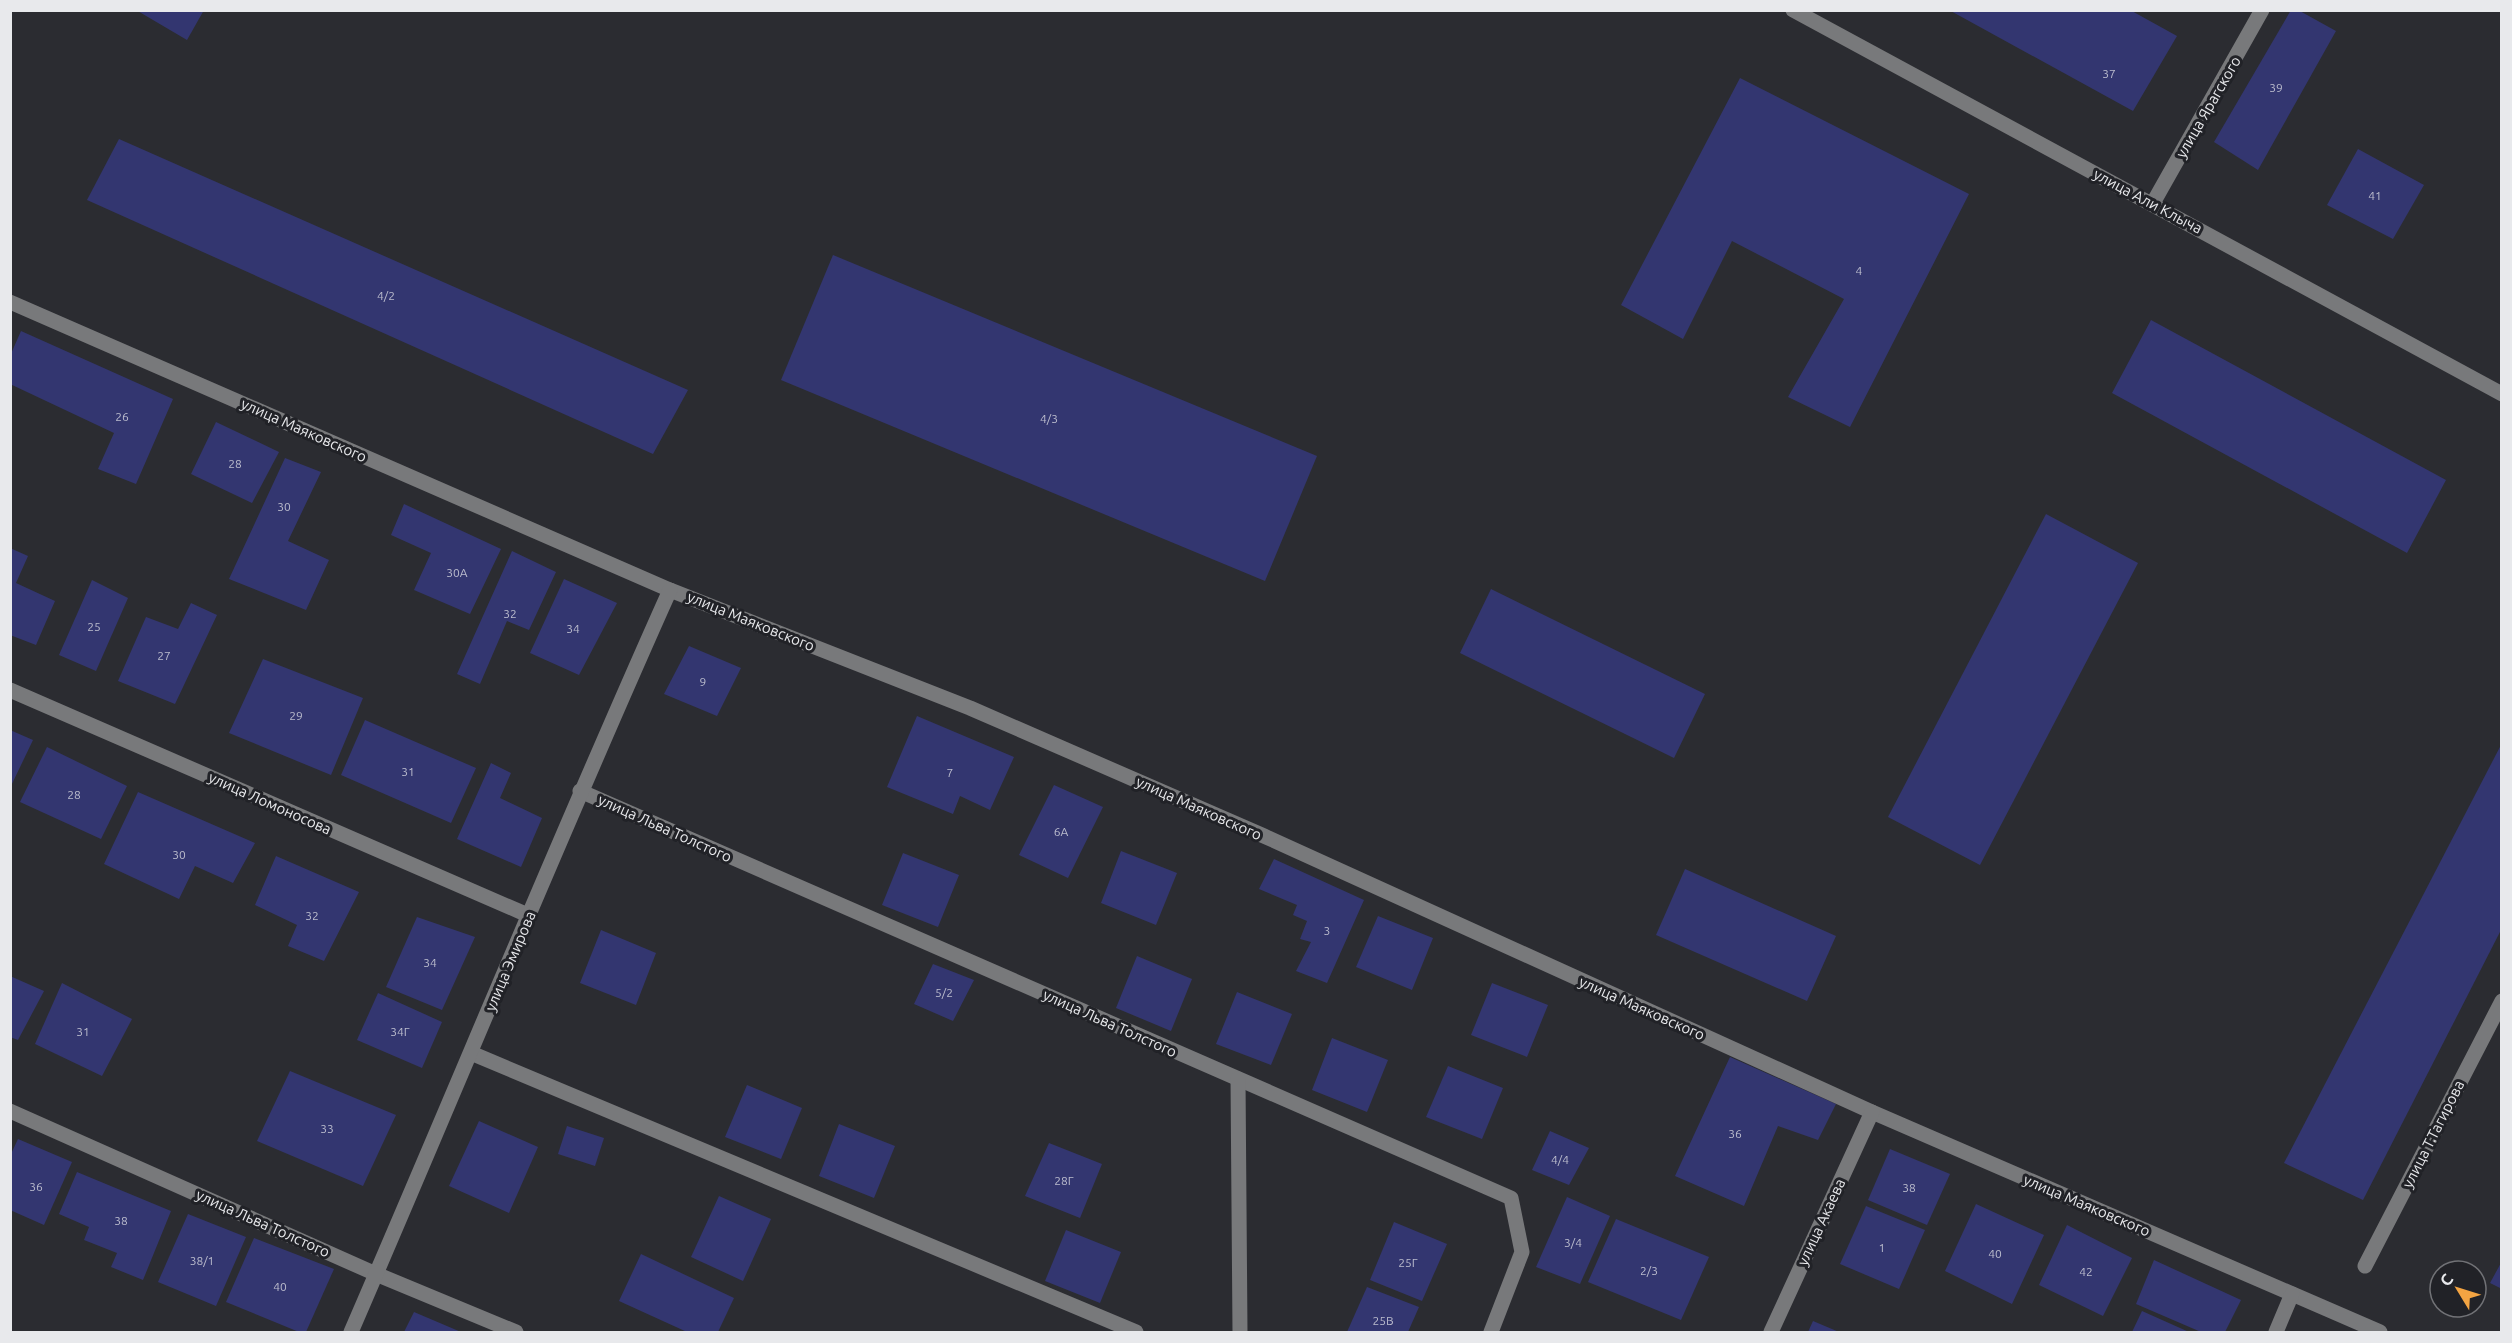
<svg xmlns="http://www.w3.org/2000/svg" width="2512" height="1343" font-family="Ubuntu,sans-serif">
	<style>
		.building { fill: #333670 }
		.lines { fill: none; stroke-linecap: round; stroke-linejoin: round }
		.minor { stroke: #78797b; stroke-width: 15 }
		.labels { text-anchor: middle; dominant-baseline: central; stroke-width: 6; stroke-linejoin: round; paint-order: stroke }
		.number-label { font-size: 12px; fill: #bbbccd }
		.street-label { font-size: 15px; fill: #e8e9ec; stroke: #212227 }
	</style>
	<rect width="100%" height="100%" fill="#2b2c31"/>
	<g class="building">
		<polygon points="136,10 204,10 187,40"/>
		<polygon points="1949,10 2130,10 2177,36 2133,111"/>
		<polygon points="2291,10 2298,10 2336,31 2258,170 2214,142"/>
		<polygon points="1740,78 1969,194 1850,427 1788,397 1844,299 1732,241 1683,339 1621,305"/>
		<polygon points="119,139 688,390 653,454 87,200"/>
		<polygon points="2358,149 2424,185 2393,239 2327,205"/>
		<polygon points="833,255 1317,456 1265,581 781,380"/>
		<polygon points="2151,320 2446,480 2407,553 2112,393"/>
		<polygon points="21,331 173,399 136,484 98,469 114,433 10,384 10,356"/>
		<polygon points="216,422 279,452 252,503 191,474"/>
		<polygon points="285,458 321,472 288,541 329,560 306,610 229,579"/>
		<polygon points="404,504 501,549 470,614 414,590 431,553 391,535"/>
		<polygon points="2046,514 2138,563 1980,865 1888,817"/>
		<polygon points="10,548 28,556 16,583 55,601 36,645 10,635"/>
		<polygon points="512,551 556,572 529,630 507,621 480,684 457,674"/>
		<polygon points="564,579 617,603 579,675 530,653"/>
		<polygon points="92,580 128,598 96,671 59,655"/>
		<polygon points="1491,589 1705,694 1674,758 1460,653"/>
		<polygon points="191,603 217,615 175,704 118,681 146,617 178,629"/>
		<polygon points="689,646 741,668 717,716 664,694"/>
		<polygon points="263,659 363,698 331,775 229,733"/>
		<polygon points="917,716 1014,757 990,810 960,796 953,814 887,787"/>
		<polygon points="365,720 476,768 451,823 341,775"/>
		<polygon points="10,730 33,740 10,788"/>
		<polygon points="2502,743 2502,928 2363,1200 2284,1163"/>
		<polygon points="47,747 127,786 101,839 20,802"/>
		<polygon points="491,763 511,773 500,798 542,818 521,867 457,839"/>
		<polygon points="1054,785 1103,807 1068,878 1019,855"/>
		<polygon points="138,792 255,843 233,883 195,866 179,899 104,864"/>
		<polygon points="1121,851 1177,873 1156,925 1101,903"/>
		<polygon points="903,853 959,875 938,927 882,905"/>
		<polygon points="276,856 359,892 324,961 288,946 297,925 255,905"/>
		<polygon points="1274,859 1364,900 1327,983 1296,971 1311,942 1300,939 1307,921 1293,915 1297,905 1259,889"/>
		<polygon points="1685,869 1836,936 1807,1001 1656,935"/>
		<polygon points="1378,916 1433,938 1412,990 1356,967"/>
		<polygon points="417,917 475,937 442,1010 386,987"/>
		<polygon points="601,930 656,953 636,1005 580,983"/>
		<polygon points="1137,956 1192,979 1171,1031 1116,1008"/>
		<polygon points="933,964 974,980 953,1021 914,1004"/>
		<polygon points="10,976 44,991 18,1040 10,1037"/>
		<polygon points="62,983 132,1019 102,1076 35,1044"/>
		<polygon points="1492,983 1548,1005 1527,1057 1471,1035"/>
		<polygon points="1237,992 1292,1014 1271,1065 1216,1044"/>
		<polygon points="378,993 442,1022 422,1068 357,1040"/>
		<polygon points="1332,1038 1388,1060 1367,1112 1312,1090"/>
		<polygon points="1730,1057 1836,1104 1818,1140 1778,1126 1744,1206 1675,1176"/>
		<polygon points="1448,1066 1503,1088 1482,1139 1426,1117"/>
		<polygon points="290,1071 396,1115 363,1186 257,1141"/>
		<polygon points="747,1085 802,1108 781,1159 725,1137"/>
		<polygon points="479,1121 538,1147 509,1213 449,1186"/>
		<polygon points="839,1124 895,1146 874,1198 819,1176"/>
		<polygon points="567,1126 604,1138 595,1166 558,1154"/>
		<polygon points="1550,1131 1589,1148 1569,1185 1532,1170"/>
		<polygon points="18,1139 72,1162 44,1225 10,1210 10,1156"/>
		<polygon points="1049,1143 1102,1164 1080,1218 1025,1196"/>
		<polygon points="1890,1149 1950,1174 1927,1225 1868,1200"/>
		<polygon points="77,1172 171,1211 143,1280 111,1267 117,1253 84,1240 89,1227 59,1214"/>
		<polygon points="719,1196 771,1219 743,1281 691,1257"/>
		<polygon points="1567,1197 1610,1216 1580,1284 1536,1267"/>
		<polygon points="1976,1204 2044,1235 2012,1304 1945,1271"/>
		<polygon points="1866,1206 1925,1230 1899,1289 1840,1264"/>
		<polygon points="188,1214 246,1237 216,1306 158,1282"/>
		<polygon points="1616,1219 1709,1257 1681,1320 1588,1282"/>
		<polygon points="1394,1222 1447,1244 1422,1301 1370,1280"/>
		<polygon points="2067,1225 2132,1258 2103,1316 2039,1285"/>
		<polygon points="1066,1230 1121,1252 1100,1303 1045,1281"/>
		<polygon points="254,1238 334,1269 306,1332 299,1332 226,1302"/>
		<polygon points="641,1254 734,1298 718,1332 687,1332 619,1301"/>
		<polygon points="2154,1260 2241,1300 2225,1332 2201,1332 2136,1304"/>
		<polygon points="2502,1261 2502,1289 2490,1283"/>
		<polygon points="1367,1287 1419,1307 1408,1332 1347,1332"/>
		<polygon points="2142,1311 2189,1332 2132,1332"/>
		<polygon points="414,1312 461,1332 404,1332"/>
		<polygon points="1813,1321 1839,1332 1808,1332"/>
	</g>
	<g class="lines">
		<g class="minor">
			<polyline points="1793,10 2502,394"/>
			<polyline points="2153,203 2262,10"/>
			<polyline points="10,302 670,590 970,708 1264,836 1872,1112 2380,1332"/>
			<polyline points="10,690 530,916"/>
			<polyline points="580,791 1511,1198 1522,1252 1491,1332"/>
			<polyline points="471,1053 1136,1332"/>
			<polyline points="1238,1079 1240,1332"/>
			<polyline points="10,1111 376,1274 516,1332"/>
			<polyline points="2365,1266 2502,1001"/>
			<path d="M351,1332C458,1085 560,835 670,590"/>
			<polyline points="1771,1332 1872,1112"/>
			<polyline points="2276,1332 2292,1294"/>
		</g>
	</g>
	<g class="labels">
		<g class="number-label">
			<text x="2109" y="73">37</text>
			<text x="2276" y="87">39</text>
			<text x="2375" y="195">41</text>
			<text x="1859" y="270">4</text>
			<text x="386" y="295">4/2</text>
			<text x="122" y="416">26</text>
			<text x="1049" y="418">4/3</text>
			<text x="235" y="463">28</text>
			<text x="284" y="506">30</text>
			<text x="457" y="572">30А</text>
			<text x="510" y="613">32</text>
			<text x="94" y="626">25</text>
			<text x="573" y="628">34</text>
			<text x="164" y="655">27</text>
			<text x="703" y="681">9</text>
			<text x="296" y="715">29</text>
			<text x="408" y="771">31</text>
			<text x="950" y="772">7</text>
			<text x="74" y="794">28</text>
			<text x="1061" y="831">6А</text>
			<text x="179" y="854">30</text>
			<text x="312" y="915">32</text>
			<text x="1327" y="930">3</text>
			<text x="430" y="962">34</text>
			<text x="944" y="992">5/2</text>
			<text x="83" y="1031">31</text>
			<text x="400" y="1031">34Г</text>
			<text x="327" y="1128">33</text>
			<text x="1735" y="1133">36</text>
			<text x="1560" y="1159">4/4</text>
			<text x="1064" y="1180">28Г</text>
			<text x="36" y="1186">36</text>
			<text x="1909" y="1187">38</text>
			<text x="121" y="1220">38</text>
			<text x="1573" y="1242">3/4</text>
			<text x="1882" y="1247">1</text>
			<text x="1995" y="1253">40</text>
			<text x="202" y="1260">38/1</text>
			<text x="1408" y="1262">25Г</text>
			<text x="1649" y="1270">2/3</text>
			<text x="2086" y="1271">42</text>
			<text x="280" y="1286">40</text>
			<text x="1383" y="1320">25В</text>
		</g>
		<g class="street-label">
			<text transform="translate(2208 107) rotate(-60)">улица Ярагского</text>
			<text transform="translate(2148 201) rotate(28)">улица Али Клыча</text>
			<text transform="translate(304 430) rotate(24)">улица Маяковского</text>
			<text transform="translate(751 621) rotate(22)">улица Маяковского</text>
			<text transform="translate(270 803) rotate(24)">улица Ломоносова</text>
			<text transform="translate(1199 808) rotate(24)">улица Маяковского</text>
			<text transform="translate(665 828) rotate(24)">улица Льва Толстого</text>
			<text transform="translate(510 961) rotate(-67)">улица Эмирова</text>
			<text transform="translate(1642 1008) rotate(24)">улица Маяковского</text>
			<text transform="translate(1110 1023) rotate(24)">улица Льва Толстого</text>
			<text transform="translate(2433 1134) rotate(-63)">улица Т.Тагирова</text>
			<text transform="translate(2087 1205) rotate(23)">улица Маяковского</text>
			<text transform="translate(1821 1222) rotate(-65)">улица Акаева</text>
			<text transform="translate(263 1223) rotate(24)">улица Льва Толстого</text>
		</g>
	</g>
	<rect width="2512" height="1343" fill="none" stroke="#e8e9ec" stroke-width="24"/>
	<g transform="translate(2458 1289) rotate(308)"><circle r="28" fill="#212227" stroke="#717276" stroke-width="1.5"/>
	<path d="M0-4.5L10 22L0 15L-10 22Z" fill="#f3a442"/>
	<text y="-9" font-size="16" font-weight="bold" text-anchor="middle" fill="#e8e9ec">С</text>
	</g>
</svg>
